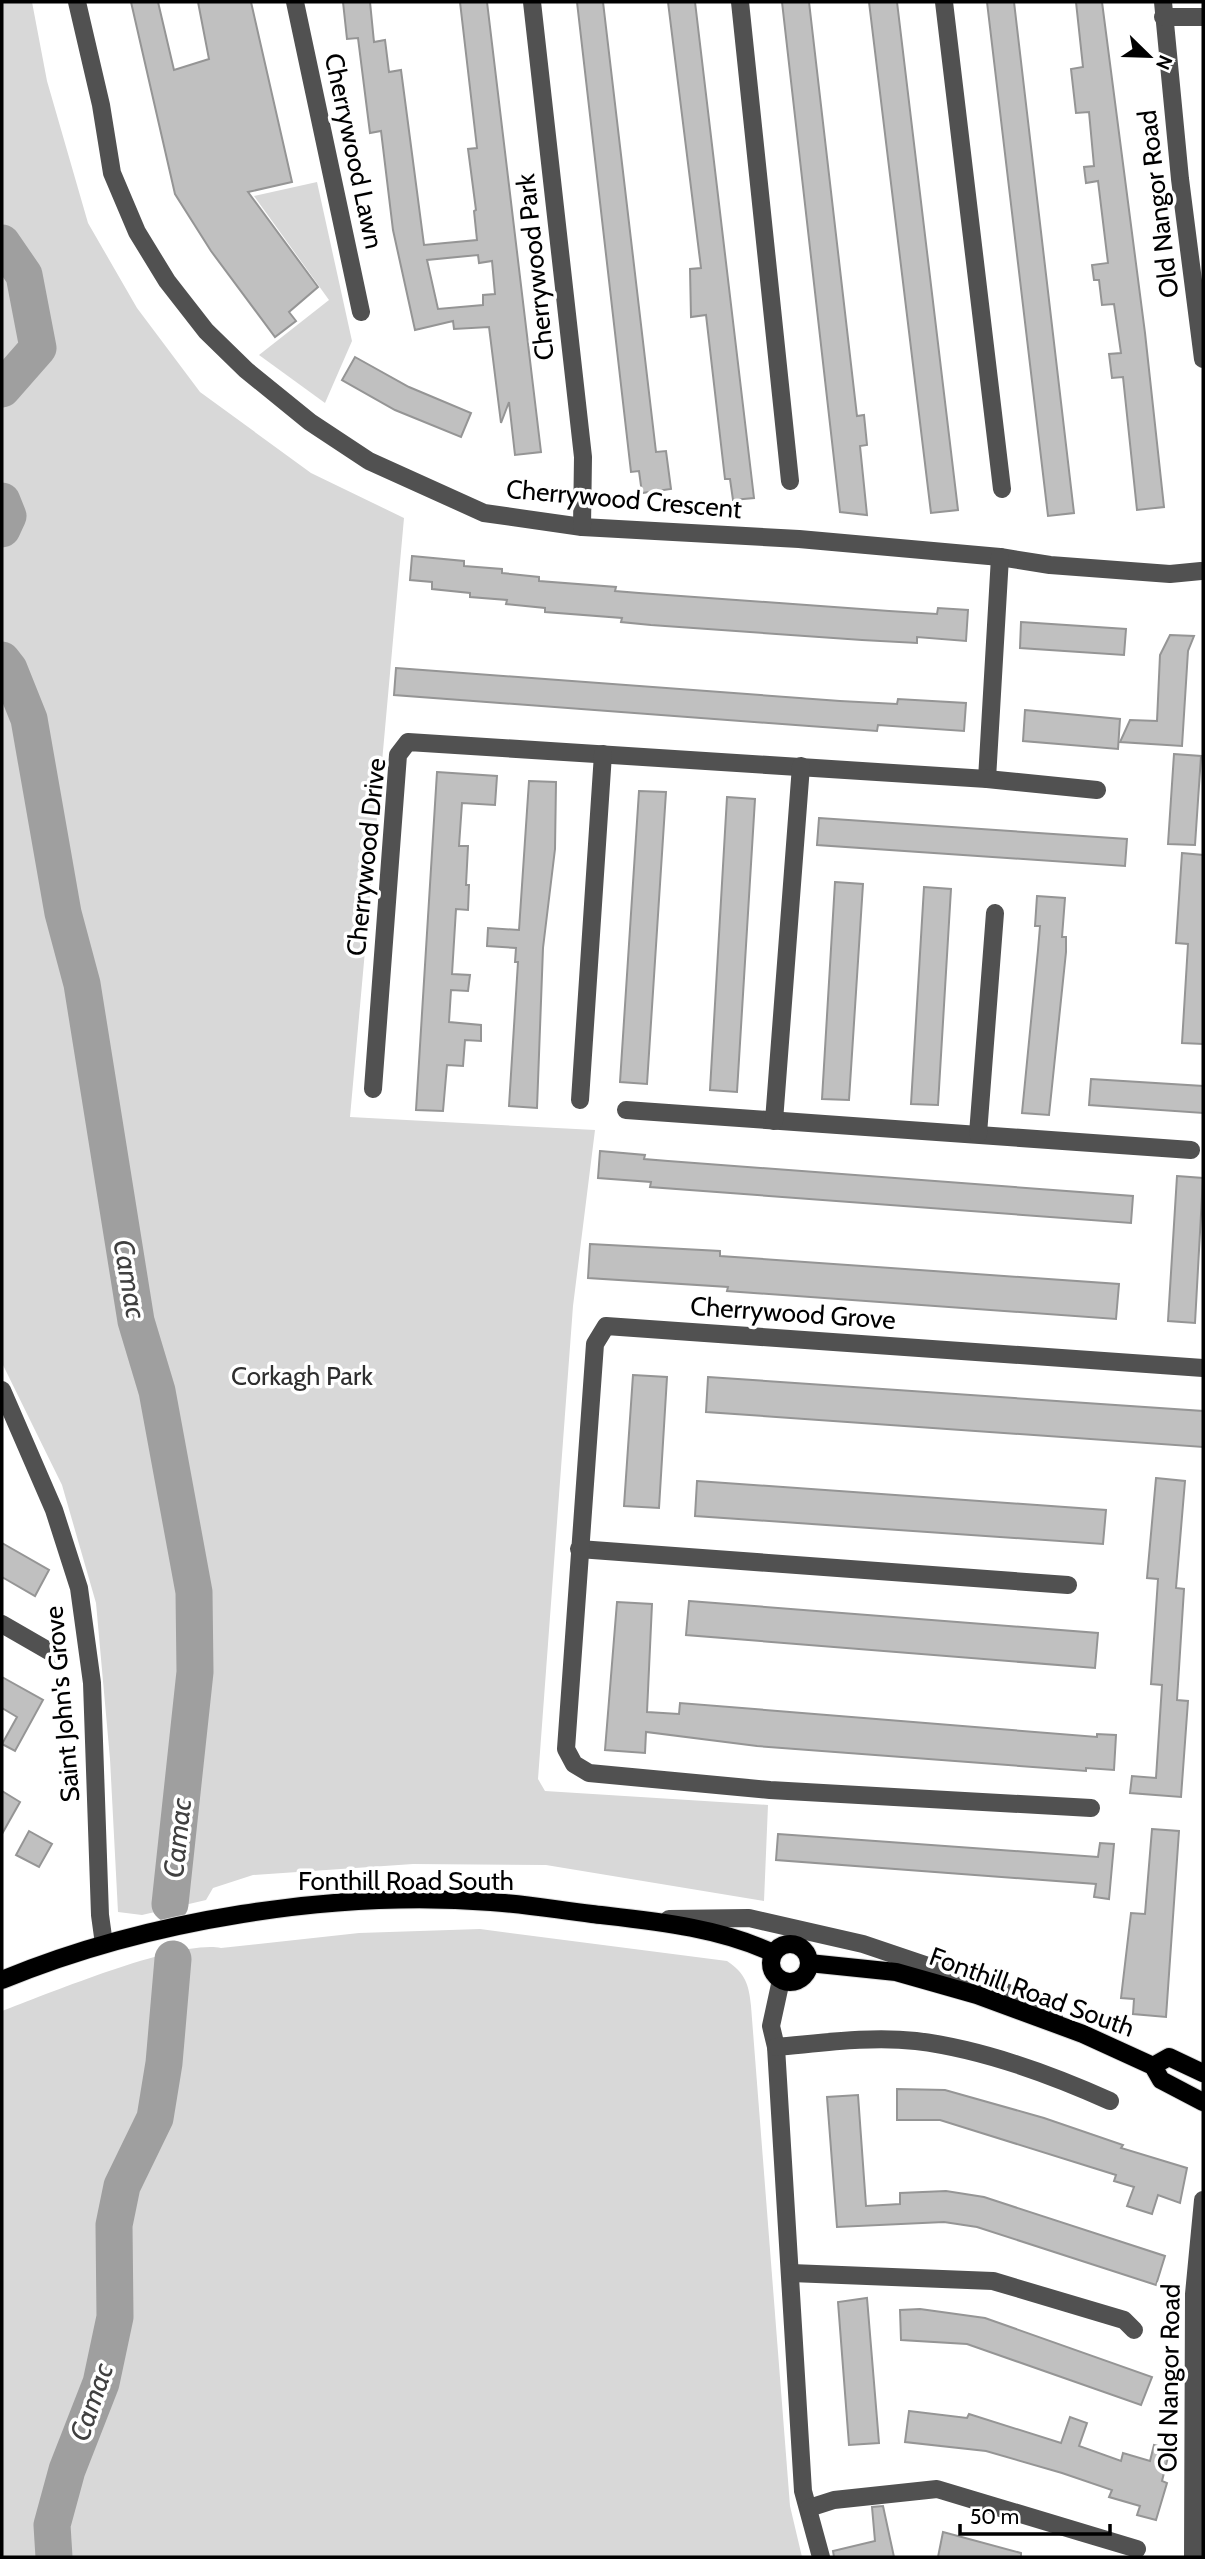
<svg xmlns="http://www.w3.org/2000/svg" width="1205" height="2559" font-family="Cabin,sans-serif">
	<style>
		.green { fill: #d8d8d8 }
		.lines { fill: none; stroke-linecap: round; stroke-linejoin: round }
		.river { stroke: #9f9f9f; stroke-width: 37 }
		.building { fill: #c0c0c0; stroke: #959595; stroke-width: 2; fill-rule: evenodd }
		.major-casing { stroke: #dbdbdb; stroke-width: 20 }
		.minor { stroke: #515151; stroke-width: 18 }
		.major { stroke: #000; stroke-width: 18 }
		.labels { text-anchor: middle; dominant-baseline: central; stroke-width: 7; stroke-linejoin: round; paint-order: stroke }
		.street-label { font-size: 26px; fill: #000; stroke: #fff }
		.park-label { font-size: 26px; fill: #2f2f2f; stroke: #fff }
		.water-label { font-size: 28px; font-style: italic; fill: #404040; stroke: #fff }
	</style>
	<rect width="100%" height="100%" fill="#fff"/>
	<g class="green">
		<polygon points="2,2 32,2 47,81 88,223 137,308 200,392 311,473 404,518 350,1117 595,1130 573,1306 538,1779 545,1791 768,1805 764,1901 546,1865 413,1864 253,1875 213,1888 206,1900 142,1915 118,1912 110,1759 96,1603 62,1485 2,1363"/>
		<polygon points="317,182 352,341 325,403 259,355 329,300 254,196"/>
		<path d="M480,1929L727,1961C745,1973 749,1984 751,2006L790,2506L802,2557H2V2011C48,1994 179,1939 221,1948L359,1933Z"/>
	</g>
	<g class="lines">
		<g class="river">
			<polyline points="2,243 24,275 38,348 2,389"/>
			<polyline points="2,501 8,516 2,529"/>
			<polyline points="2,660 9,669 29,719 63,913 82,984 136,1321 157,1391 194,1592 195,1672 170,1904"/>
			<polyline points="54,2557 52,2525 67,2470 101,2383 115,2317 114,2225 122,2186 155,2118 164,2063 173,1959"/>
		</g>
	</g>
	<g class="building">
		<polygon points="131,2 158,2 174,70 209,59 198,2 251,2 292,182 248,192 318,287 289,312 296,321 275,337 211,251 175,194"/>
		<path d="M343,2H370L374,42L385,40L389,72L401,70L424,245L477,240L474,211L476,210L468,149L477,148L460,2H487L541,452L515,455L509,402L501,423L489,327L454,329L453,321L415,330L393,230L381,131L370,133L358,38L347,39ZM478,255L479,263L492,261L495,294L483,295V305L438,309L427,260Z"/>
		<polygon points="577,2 603,2 656,452 666,451 671,489 642,493 639,471 631,472"/>
		<polygon points="668,2 695,2 754,498 733,500 730,479 725,479 706,315 691,317 690,269 701,268"/>
		<polygon points="782,2 809,2 857,416 864,415 867,445 860,446 867,515 840,512"/>
		<polygon points="869,2 897,2 958,510 931,513"/>
		<polygon points="987,2 1014,2 1074,513 1048,516"/>
		<polygon points="1076,2 1102,2 1145,333 1164,507 1137,510 1123,377 1112,378 1109,354 1121,353 1114,304 1102,305 1099,280 1094,280 1092,265 1108,263 1098,181 1086,183 1084,167 1094,166 1089,112 1076,113 1071,69 1083,67"/>
		<polygon points="355,357 409,387 471,413 461,437 395,410 342,380"/>
		<polygon points="412,556 464,561 464,566 502,569 502,573 539,577 539,581 616,587 615,591 639,593 889,611 937,614 938,608 968,610 966,641 917,637 917,643 862,640 651,625 621,622 622,618 545,612 545,608 506,604 507,600 470,597 470,593 432,589 432,582 410,580"/>
		<polygon points="1021,622 1126,629 1124,655 1020,648"/>
		<polygon points="1170,635 1194,636 1188,651 1182,746 1120,742 1130,720 1157,721 1160,655"/>
		<polygon points="396,668 840,701 897,704 898,699 966,703 964,731 878,725 877,731 809,726 394,695"/>
		<polygon points="1025,710 1120,719 1118,749 1023,741"/>
		<polygon points="1174,754 1201,756 1195,845 1168,844"/>
		<polygon points="437,772 497,776 495,805 462,803 459,846 468,846 466,885 469,885 468,910 456,909 452,974 470,975 468,991 451,990 449,1022 481,1025 481,1041 465,1040 463,1066 447,1065 443,1111 416,1110"/>
		<polygon points="529,781 556,782 555,849 543,948 537,1108 509,1106 518,962 515,962 516,948 487,946 488,928 519,930"/>
		<polygon points="639,791 666,792 647,1084 620,1082"/>
		<polygon points="727,797 755,799 737,1092 710,1090"/>
		<polygon points="819,818 1127,839 1125,866 817,845"/>
		<polygon points="1182,853 1203,855 1203,1044 1182,1043 1188,944 1176,943"/>
		<polygon points="835,882 863,884 849,1100 822,1099"/>
		<polygon points="924,887 951,889 938,1105 911,1104"/>
		<polygon points="1037,896 1065,898 1062,937 1066,937 1066,952 1049,1115 1022,1113 1038,950 1040,926 1035,926"/>
		<polygon points="1091,1079 1203,1086 1203,1113 1089,1105"/>
		<polygon points="600,1151 645,1155 644,1159 668,1161 1133,1196 1131,1223 650,1187 651,1182 598,1178"/>
		<polygon points="1177,1176 1203,1178 1195,1323 1168,1321"/>
		<polygon points="590,1244 720,1251 720,1256 1119,1284 1116,1319 727,1291 728,1287 588,1278"/>
		<polygon points="633,1375 667,1377 659,1508 624,1506"/>
		<polygon points="708,1377 1203,1411 1203,1447 706,1412"/>
		<polygon points="1156,1478 1185,1481 1176,1588 1184,1589 1177,1700 1188,1701 1181,1797 1130,1793 1132,1776 1156,1778 1162,1685 1151,1684 1158,1579 1147,1578"/>
		<polygon points="697,1481 1106,1510 1103,1544 695,1516"/>
		<polygon points="2,1543 49,1570 35,1596 2,1577"/>
		<polygon points="689,1601 1098,1633 1095,1668 686,1635"/>
		<polygon points="617,1602 652,1604 647,1712 679,1714 680,1703 1097,1737 1097,1734 1116,1735 1114,1770 1086,1768 1086,1771 757,1746 646,1732 645,1753 605,1750"/>
		<polygon points="2,1677 43,1700 15,1751 2,1744 17,1717 2,1708"/>
		<polygon points="2,1791 20,1802 2,1834"/>
		<polygon points="1152,1829 1179,1831 1166,2017 1133,2014 1134,1999 1121,1998 1131,1913 1145,1914"/>
		<polygon points="29,1831 52,1844 39,1867 16,1855"/>
		<polygon points="778,1834 1098,1857 1100,1843 1114,1844 1109,1899 1094,1897 1096,1884 776,1860"/>
		<polygon points="897,2089 945,2090 1044,2118 1123,2145 1121,2148 1187,2168 1180,2203 1158,2195 1152,2214 1127,2206 1134,2187 1114,2181 1116,2175 940,2120 897,2120"/>
		<polygon points="858,2095 866,2206 900,2204 900,2193 946,2191 984,2197 1165,2256 1156,2285 977,2227 944,2222 837,2227 827,2097"/>
		<polygon points="867,2298 879,2443 849,2445 838,2302"/>
		<polygon points="920,2309 985,2318 1152,2377 1141,2405 967,2344 901,2340 900,2310"/>
		<polygon points="909,2411 967,2418 969,2414 1061,2443 1070,2417 1087,2423 1079,2446 1121,2461 1123,2453 1150,2461 1154,2445 1170,2449 1162,2481 1167,2483 1156,2520 1137,2515 1140,2506 1109,2497 1112,2490 1062,2473 986,2451 905,2442"/>
		<polygon points="883,2506 894,2557 834,2557 833,2551 875,2541 872,2507"/>
		<polygon points="943,2532 1021,2553 1021,2557 938,2557"/>
	</g>
	<g class="lines">
		<g class="major-casing">
			<g id="major">
				<circle cx="790" cy="1963" r="19"/>
				<polyline points="809,1963 896,1972 977,1995 1083,2034 1153,2066 1161,2080 1203,2102"/>
				<path d="M2,1980C147,1920 334,1890 491,1902C525,1904 558,1910 592,1914C652,1921 718,1927 773,1953"/>
				<polyline points="1153,2066 1169,2057 1203,2073"/>
			</g>
		</g>
		<g class="minor">
			<polyline points="77,2 101,105 112,173 137,232 167,281 206,331 246,370 310,422 369,461 484,513 582,527 799,539 1000,557 1050,565 1170,574 1201,571"/>
			<polyline points="295,2 361,312"/>
			<polyline points="532,2 583,457 582,527"/>
			<polyline points="740,2 790,481"/>
			<polyline points="944,2 1002,489"/>
			<polyline points="1163,2 1180,179 1203,359"/>
			<polyline points="1163,17 1203,17"/>
			<polyline points="987,779 1000,557"/>
			<polyline points="373,1089 398,755 408,742 987,779 1097,790"/>
			<polyline points="580,1100 603,754"/>
			<polyline points="626,1110 1191,1150"/>
			<polyline points="774,1121 801,766"/>
			<polyline points="978,1134 995,913"/>
			<polyline points="2,1390 54,1510 79,1588 92,1683 100,1915 104,1944"/>
			<polyline points="579,1549 1068,1585"/>
			<polyline points="2,1624 54,1654"/>
			<polyline points="1091,1808 770,1790 589,1773 574,1764 566,1749 595,1344 606,1326 1203,1368"/>
			<polyline points="669,1919 749,1918 863,1944 1008,1993 1054,2018"/>
			<polyline points="781,1980 771,2026 776,2047 803,2491 821,2557"/>
			<path d="M776,2047C822,2043 869,2036 916,2041C982,2049 1050,2074 1110,2101"/>
			<polyline points="791,2273 993,2281 1124,2320 1134,2330"/>
			<polyline points="809,2508 834,2500 937,2489 1137,2549"/>
			<polyline points="1193,2557 1194,2294 1203,2200"/>
		</g>
		<use href="#major" class="major"/>
	</g>
	<g class="labels">
		<g class="street-label">
			<text transform="translate(354 151) rotate(78)">Cherrywood Lawn</text>
			<text transform="translate(1158 204) rotate(-97)">Old Nangor Road</text>
			<text transform="translate(535 267) rotate(-96)">Cherrywood Park</text>
			<text transform="translate(624 499) rotate(5)">Cherrywood Crescent</text>
			<text transform="translate(366 857) rotate(-84)">Cherrywood Drive</text>
			<text transform="translate(793 1313) rotate(4)">Cherrywood Grove</text>
			<text transform="translate(62 1704) rotate(-95)">Saint John's Grove</text>
			<text x="406" y="1881">Fonthill Road South</text>
			<text transform="translate(1032 1992) rotate(20)">Fonthill Road South</text>
			<text transform="translate(1169 2378) rotate(-89)">Old Nangor Road</text>
		</g>
		<g class="park-label">
			<text x="302" y="1376">Corkagh Park</text>
		</g>
		<g class="water-label">
			<text transform="translate(130 1279) rotate(80)">Camac</text>
			<text transform="translate(177 1838) rotate(-84)">Camac</text>
			<text transform="translate(91 2402) rotate(-71)">Camac</text>
		</g>
	</g>
	<rect width="1205" height="2559" fill="none" stroke="#000000" stroke-width="7"/>
	<g transform="translate(1149 56) rotate(113)" stroke="#ffffff" stroke-width="5" paint-order="stroke">
	<path d="M0-5L12 26L0 18L-12 26Z" fill="#000000"/>
	<text y="-10" font-size="19" font-weight="bold" text-anchor="middle" fill="#000000">N</text>
	</g>
	<path d="M960 2524v10h150v-10" fill="none" stroke="#000000" stroke-width="3.5"/>
	<text x="970" y="2524" font-size="21" fill="#000000" stroke="#ffffff" stroke-width="5" paint-order="stroke">50 m</text>
</svg>
